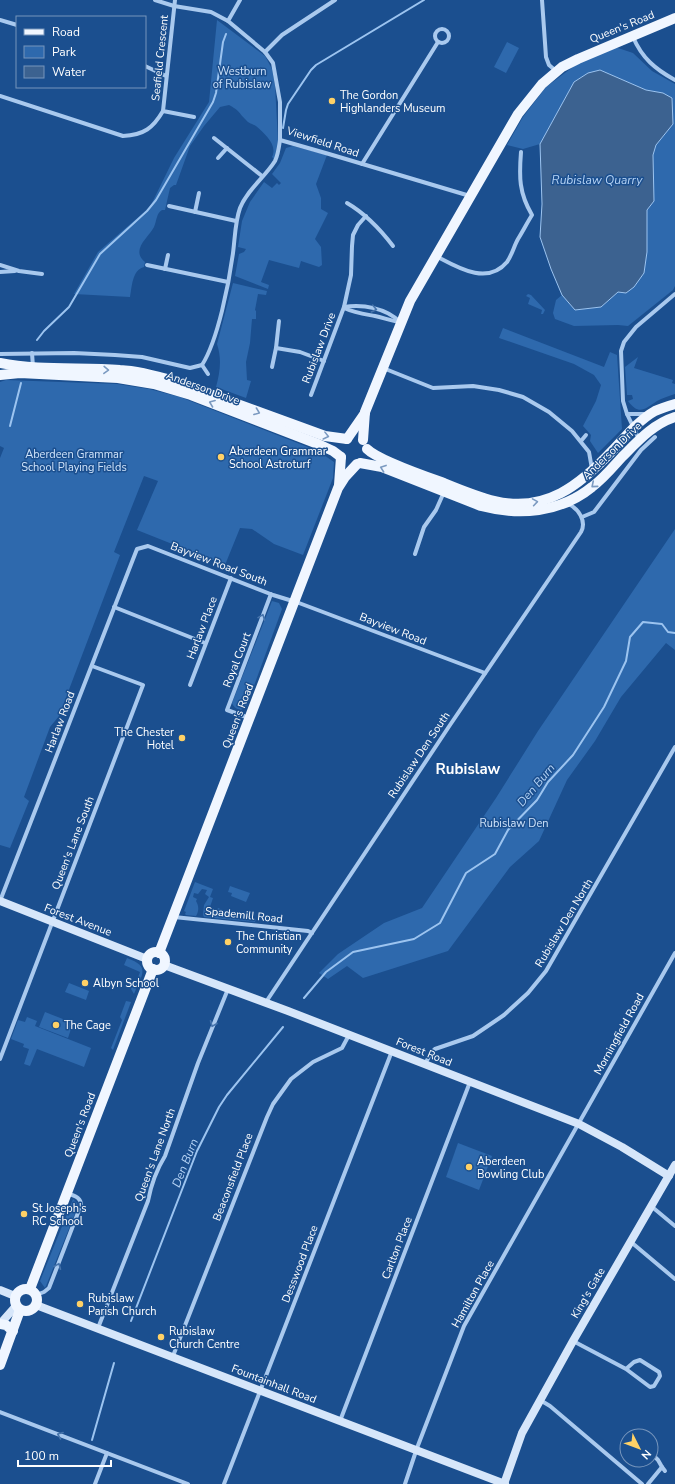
<svg xmlns="http://www.w3.org/2000/svg" width="675" height="1484" font-family="'Nunito Sans',sans-serif">
	<style>
		.green { fill: #2e69ad }
		.water { fill: #3c6290; stroke: #9cc4f0 }
		.lines { fill: none; stroke-linecap: round; stroke-linejoin: round }
		.stream { stroke: #9cc4f0; stroke-width: 2 }
		.street { stroke: #a9c9ee; stroke-width: 4 }
		.secondary { stroke: #d6e6fa; stroke-width: 8 }
		.primary { stroke: #f0f6ff; stroke-width: 10 }
		.oneway { stroke: #4674ac }
		.oneway2 { stroke: #7b9ac1 }
		.poi-dot { fill: #ffd166; stroke: #1b4f8f; stroke-width: 1.5 }
		.labels { text-anchor: middle; dominant-baseline: central; stroke-width: 3; stroke-linejoin: round; paint-order: stroke }
		.street-label { font-size: 11px; fill: #fff; stroke: #1b4f8f }
		.park-label { font-size: 11px; fill: #cfe3fa; stroke: #1b4f8f }
		.poi-label { font-size: 11px; fill: #fff; stroke: #1b4f8f; text-anchor: start }
		.water-label { font-size: 12px; font-style: italic; fill: #b5d3f5; stroke: #1b4f8f }
		.district-label { font-size: 15px; font-weight: bold; fill: #fff; stroke: #1b4f8f }
	</style>
	<rect width="100%" height="100%" fill="#1b4f8f"/>
	<g class="green">
		<path d="M217,20L265,56L272,69L275,85L278,141L275,160L272,157C278,145 265,134 256,126C253,124 248,123 246,120C238,112 240,111 229,105L220,107L204,126L190,146L176,185H174L170,188L165,210H162C156,214 157,220 154,227C149,237 130,250 145,262L144,267C132,270 132,287 130,297L74,294L98,252L150,207L174,158L209,102Z"/>
		<polygon points="507,42 519,48 506,73 494,67"/>
		<polygon points="615,47 633,53 652,71 675,84 675,286 673,290 628,326 618,325 574,326 555,319 553,313 556,300 562,295 575,310 601,307 618,292 647,252 647,210 654,201 653,155 656,145 673,124 663,93 646,90 600,70 588,73 574,82 540,144 523,149 507,145 523,117 546,87 577,64"/>
		<polygon points="293,146 327,155 316,184 321,198 321,209 328,213 315,239 321,247 322,265 319,267 301,261 299,268 269,260 261,282 269,285 268,289 235,276 239,254 244,252 246,249 238,247 242,221 250,202 264,182 272,188 277,183 279,185 281,183 272,174 280,163 286,148"/>
		<path d="M233,283L267,291L266,295L258,294L255,310L256,311V319H252L250,343L246,362L247,380L251,381L246,398L216,387C220,372 222,359 217,344Z"/>
		<polygon points="528,294 531,295 545,310 543,314 541,314 542,310 528,304 530,298 526,296"/>
		<polygon points="503,328 604,367 610,352 617,355 622,429 598,453 590,441 591,435 583,426 596,401 601,385 594,375 574,364 499,338"/>
		<path d="M638,357L634,368L673,380L672,383L675,384V394C669,396 662,398 657,401C645,409 639,416 628,401L633,399L632,395H627L625,367Z"/>
		<polygon points="6,380 117,384 149,389 180,397 318,451 334,462 333,478 303,555 274,544 252,529 240,528 225,565 137,530 158,481 144,476 114,552 120,555 59,716 50,727 24,797 29,801 10,848 0,845 0,458 4,448 0,446 0,382"/>
		<polygon points="675,529 675,650 666,643 621,697 595,741 567,780 539,841 510,867 448,951 363,978 347,966 328,979 319,973 338,954 384,923 422,908 496,798 538,731"/>
		<path d="M272,601L279,603L282,609L247,705L241,710C237,709 234,708 232,703Z"/>
		<path d="M195,882L213,889L210,897L213,898L210,907L217,910L218,908L230,913L229,916L256,919L255,922L204,917L203,915L204,905L209,897L205,894L207,890L202,889L198,894L194,893L193,897L197,899L196,901C199,906 199,911 196,916L186,915L185,914L186,912L184,911Z"/>
		<polygon points="230,886 250,893 246,902 231,896 232,893 228,892"/>
		<path d="M127,958C151,967 142,974 134,994L131,989L132,987L135,986L140,972L124,965Z"/>
		<polygon points="69,983 89,991 86,1000 65,992"/>
		<polygon points="126,1001 131,1002 113,1050 111,1048 122,1020 120,1017"/>
		<polygon points="45,1012 73,1023 68,1038 39,1027"/>
		<polygon points="27,1017 37,1021 35,1026 91,1048 84,1067 37,1049 30,1066 24,1064 29,1049 23,1047 24,1044 11,1039 18,1020 25,1022"/>
		<polygon points="458,1143 492,1156 479,1190 446,1177"/>
		<polygon points="73,1199 77,1203 78,1206 46,1286 45,1288 40,1281"/>
	</g>
	<polygon class="water" points="600,70 646,90 663,93 672,98 673,124 656,145 653,155 654,201 647,210 647,252 644,273 634,287 626,293 618,292 601,307 575,310 562,295 551,269 540,237 542,204 540,144 574,82 588,73"/>
	<g class="lines">
		<g class="stream">
			<polyline points="283,128 286,110 288,104 311,70 316,65 424,0"/>
			<polyline points="37,340 44,331 69,307 100,254 147,211 156,200 213,102 216,93 223,42 226,34"/>
			<polyline points="10,426 21,383"/>
			<polyline points="304,998 326,972 353,952 414,939 440,923 466,873 495,854 508,830 537,800 548,782 573,755 604,707 626,661 630,637 643,622 662,624 668,632 675,633"/>
			<polyline points="131,1321 197,1151 219,1107 227,1095 283,1027"/>
			<polyline points="92,1440 114,1363"/>
		</g>
		<g class="street">
			<polyline points="155,0 174,6 211,12 228,21"/>
			<polyline points="175,0 163,111 194,117"/>
			<polyline points="240,0 228,21 265,52 273,63 280,102 280,140 329,154 470,196"/>
			<polyline points="542,0 546,57 549,65 556,71"/>
			<polyline points="0,20 17,25"/>
			<circle cx="442" cy="36" r="7"/>
			<path d="M633,37C642,58 655,69 675,80"/>
			<polyline points="265,52 282,35 335,0"/>
			<polyline points="145,66 166,76"/>
			<path d="M0,96L123,136C144,135 153,128 163,111"/>
			<polyline points="214,138 262,176"/>
			<polyline points="218,158 227,148"/>
			<polyline points="362,164 438,42"/>
			<path d="M347,203C366,214 380,229 393,246"/>
			<polyline points="169,206 236,221"/>
			<polyline points="195,212 199,193"/>
			<path d="M436,256C457,267 487,286 507,262C512,255 514,246 518,239C523,231 527,223 532,215C519,193 519,177 521,152"/>
			<polyline points="0,265 19,271 42,274"/>
			<polyline points="147,265 228,282"/>
			<polyline points="165,269 168,255"/>
			<polyline points="0,272 15,271"/>
			<path d="M344,307C363,304 386,308 400,322"/>
			<path d="M344,308C355,313 364,314 375,316C384,318 392,321 400,322"/>
			<polyline points="276,348 300,352 324,361"/>
			<polyline points="32,353 33,367"/>
			<path d="M0,354L74,353L115,355L142,357L190,368L202,365C218,340 229,283 233,253C235,238 235,222 240,208C247,190 265,177 275,161C278,155 279,147 280,140"/>
			<polyline points="202,365 208,374"/>
			<polyline points="272,367 276,348 279,321"/>
			<polyline points="383,368 433,388 473,386 499,390 523,397 549,412 572,431 589,452 592,469"/>
			<polyline points="311,395 344,307 351,275 352,246 353,235 358,225 366,216"/>
			<polyline points="627,414 647,414"/>
			<polyline points="639,439 627,414 623,401 621,351 624,342 636,327 675,294"/>
			<polyline points="581,441 586,435"/>
			<polyline points="582,517 594,512 641,450 655,437"/>
			<polyline points="415,554 424,527 436,510 444,492"/>
			<polyline points="114,607 205,643"/>
			<polyline points="190,685 231,578"/>
			<polyline points="249,718 227,710 271,594"/>
			<polyline points="0,901 137,549 148,546 273,595 299,603 485,673"/>
			<polyline points="174,917 308,931 312,933"/>
			<path d="M266,1002L450,725L581,532C587,521 578,508 568,504"/>
			<polyline points="0,1059 143,685 92,666"/>
			<polyline points="425,1064 431,1053 435,1049 473,1036 504,1015 528,993 546,971 675,747"/>
			<polyline points="651,1206 675,1226"/>
			<polyline points="631,1242 675,1279"/>
			<path d="M36,1295L44,1292L49,1288L81,1205C81,1197 74,1196 67,1193"/>
			<path d="M98,1328L148,1201C151,1185 157,1169 165,1156L198,1063L228,989"/>
			<polyline points="573,1341 626,1369 650,1387 654,1386 660,1376 659,1372 640,1360 634,1362 626,1369"/>
			<polyline points="173,1356 267,1117 273,1104 291,1079 313,1062 342,1048 349,1035"/>
			<polyline points="540,1400 550,1406 642,1484"/>
			<polyline points="0,1412 188,1484"/>
			<polyline points="340,1421 470,1082"/>
			<polyline points="651,1453 658,1460 662,1467 665,1471"/>
			<polyline points="95,1484 107,1453"/>
			<polyline points="224,1484 392,1051"/>
			<polyline points="405,1484 417,1448 464,1326 675,953"/>
			<polyline points="648,1484 662,1467"/>
		</g>
		<g class="secondary">
			<polyline points="0,901 147,959"/>
			<polyline points="164,965 288,1011 579,1124 622,1147 669,1176"/>
			<polyline points="0,1290 15,1296"/>
			<polyline points="36,1305 505,1484"/>
			<polyline points="0,1324 16,1306"/>
			<polyline points="504,1484 522,1433 573,1341 675,1165"/>
		</g>
		<g class="primary">
			<path d="M0,363C39,371 80,367 120,370C139,371 157,376 174,381L325,436L347,439"/>
			<polyline points="0,375 20,373 118,378 154,384 191,395 318,444 333,451 341,457"/>
			<polyline points="347,439 365,413"/>
			<polyline points="363,440 365,412 410,301 518,114 542,84 562,67 578,59 675,18"/>
			<path d="M367,449C378,460 427,477 444,483C461,490 478,497 495,501C546,513 580,485 613,450C626,436 639,420 655,411C661,408 668,406 675,404"/>
			<path d="M360,463L382,467L481,506C519,516 560,513 592,487C603,479 612,468 622,457C638,441 653,424 675,417"/>
			<polyline points="339,485 341,457"/>
			<circle cx="156" cy="961" r="9"/>
			<polyline points="159,953 338,488 345,477 357,464"/>
			<circle cx="26" cy="1300" r="11"/>
			<polyline points="30,1289 153,969"/>
			<polyline points="0,1324 6,1325 13,1331"/>
			<polyline points="0,1365 20,1310"/>
		</g>
	</g>
	<defs><path id="oneway-chevron" d="M-2-3.5L2.5 0L-2 3.5" fill="none" stroke-width="1.6" stroke-linecap="round" stroke-linejoin="round"/></defs>
	<g class="oneway">
		<use href="#oneway-chevron" transform="translate(374 309) rotate(12)"/>
		<use href="#oneway-chevron" transform="translate(262 617) rotate(-69)"/>
		<use href="#oneway-chevron" transform="translate(213 1024) rotate(112)"/>
		<use href="#oneway-chevron" transform="translate(58 1266) rotate(-68)"/>
		<use href="#oneway-chevron" transform="translate(60 1435) rotate(-159)"/>
	</g>
	<g class="oneway2">
		<use href="#oneway-chevron" transform="translate(106 370) rotate(2)"/>
		<use href="#oneway-chevron" transform="translate(212 403) rotate(-159)"/>
		<use href="#oneway-chevron" transform="translate(257 412) rotate(21)"/>
		<use href="#oneway-chevron" transform="translate(326 436) rotate(14)"/>
		<use href="#oneway-chevron" transform="translate(383 468) rotate(-160)"/>
		<use href="#oneway-chevron" transform="translate(594 485) rotate(140)"/>
		<use href="#oneway-chevron" transform="translate(535 502) rotate(-9)"/>
	</g>
	<g class="poi-dot">
		<circle cx="332" cy="101" r="4"/>
		<circle cx="221" cy="457" r="4"/>
		<circle cx="182" cy="738" r="4"/>
		<circle cx="228" cy="942" r="4"/>
		<circle cx="85" cy="983" r="4"/>
		<circle cx="56" cy="1025" r="4"/>
		<circle cx="469" cy="1167" r="4"/>
		<circle cx="24" cy="1214" r="4"/>
		<circle cx="80" cy="1304" r="4"/>
		<circle cx="161" cy="1337" r="4"/>
	</g>
	<g class="labels">
		<g class="street-label">
			<text transform="translate(622 27) rotate(-22)">Queen's Road</text>
			<text transform="translate(160 58) rotate(-84)">Seafield Crescent</text>
			<text transform="translate(323 142) rotate(18)">Viewfield Road</text>
			<text transform="translate(319 348) rotate(-69)">Rubislaw Drive</text>
			<text transform="translate(203 388) rotate(20)">Anderson Drive</text>
			<text transform="translate(612 451) rotate(-44)">Anderson Drive</text>
			<text transform="translate(219 564) rotate(21)">Bayview Road South</text>
			<text transform="translate(202 628) rotate(-69)">Harlaw Place</text>
			<text transform="translate(393 629) rotate(21)">Bayview Road</text>
			<text transform="translate(237 660) rotate(-69)">Royal Court</text>
			<text transform="translate(238 716) rotate(-69)">Queen's Road</text>
			<text transform="translate(60 722) rotate(-69)">Harlaw Road</text>
			<text transform="translate(419 755) rotate(-56)">Rubislaw Den South</text>
			<text transform="translate(73 843) rotate(-69)">Queen's Lane South</text>
			<text transform="translate(244 915) rotate(6)">Spademill Road</text>
			<text transform="translate(78 920) rotate(21)">Forest Avenue</text>
			<text transform="translate(564 923) rotate(-59)">Rubislaw Den North</text>
			<text transform="translate(619 1034) rotate(-61)">Morningfield Road</text>
			<text transform="translate(424 1052) rotate(22)">Forest Road</text>
			<text transform="translate(80 1125) rotate(-69)">Queen's Road</text>
			<text transform="translate(155 1155) rotate(-70)">Queen's Lane North</text>
			<text transform="translate(233 1177) rotate(-69)">Beaconsfield Place</text>
			<text transform="translate(397 1248) rotate(-69)">Carlton Place</text>
			<text transform="translate(300 1264) rotate(-69)">Desswood Place</text>
			<text transform="translate(588 1293) rotate(-60)">King's Gate</text>
			<text transform="translate(473 1294) rotate(-61)">Hamilton Place</text>
			<text transform="translate(274 1384) rotate(21)">Fountainhall Road</text>
		</g>
		<g class="park-label">
			<text x="242" y="71">Westburn<tspan x="242" dy="13">of Rubislaw</tspan></text>
			<text x="74" y="454">Aberdeen Grammar<tspan x="74" dy="13">School Playing Fields</tspan></text>
			<text x="514" y="823">Rubislaw Den</text>
		</g>
		<g class="poi-label">
			<text x="340" y="95">The Gordon<tspan x="340" dy="13">Highlanders Museum</tspan></text>
			<text x="229" y="451">Aberdeen Grammar<tspan x="229" dy="13">School Astroturf</tspan></text>
			<text x="174" y="732" text-anchor="end">The Chester<tspan x="174" dy="13">Hotel</tspan></text>
			<text x="236" y="936">The Christian<tspan x="236" dy="13">Community</tspan></text>
			<text x="93" y="983">Albyn School</text>
			<text x="64" y="1025">The Cage</text>
			<text x="477" y="1161">Aberdeen<tspan x="477" dy="13">Bowling Club</tspan></text>
			<text x="32" y="1208">St Joseph's<tspan x="32" dy="13">RC School</tspan></text>
			<text x="88" y="1298">Rubislaw<tspan x="88" dy="13">Parish Church</tspan></text>
			<text x="169" y="1331">Rubislaw<tspan x="169" dy="13">Church Centre</tspan></text>
		</g>
		<g class="water-label">
			<text x="597" y="180">Rubislaw Quarry</text>
			<text transform="translate(536 785) rotate(-50)">Den Burn</text>
			<text transform="translate(185 1163) rotate(-68)">Den Burn</text>
		</g>
		<g class="district-label">
			<text x="468" y="769">Rubislaw</text>
		</g>
	</g>
	<rect x="16" y="16" width="130" height="72" fill="#1b4f8f" stroke="#7695bc"/>
	<rect x="24" y="29" width="20" height="6" fill="#f0f6ff" stroke="#7695bc"/>
	<text x="52" y="36" font-size="12" fill="#ffffff">Road</text>
	<rect x="24" y="46" width="20" height="12" fill="#2e69ad" stroke="#7695bc"/>
	<text x="52" y="56" font-size="12" fill="#ffffff">Park</text>
	<rect x="24" y="66" width="20" height="12" fill="#3c6290" stroke="#7695bc"/>
	<text x="52" y="76" font-size="12" fill="#ffffff">Water</text>
	<g transform="translate(639 1448) rotate(132)"><circle r="19" fill="#1b4f8f" stroke="#7695bc"/>
	<path d="M0-3L7 15L0 10L-7 15Z" fill="#ffd166"/>
	<text y="-6" font-size="11" font-weight="bold" text-anchor="middle" fill="#ffffff">N</text>
	</g>
	<path d="M18 1460v6h93v-6" fill="none" stroke="#ffffff" stroke-width="2"/>
	<text x="24" y="1460" font-size="12" fill="#ffffff" stroke="#1b4f8f" stroke-width="3" paint-order="stroke">100 m</text>
</svg>
